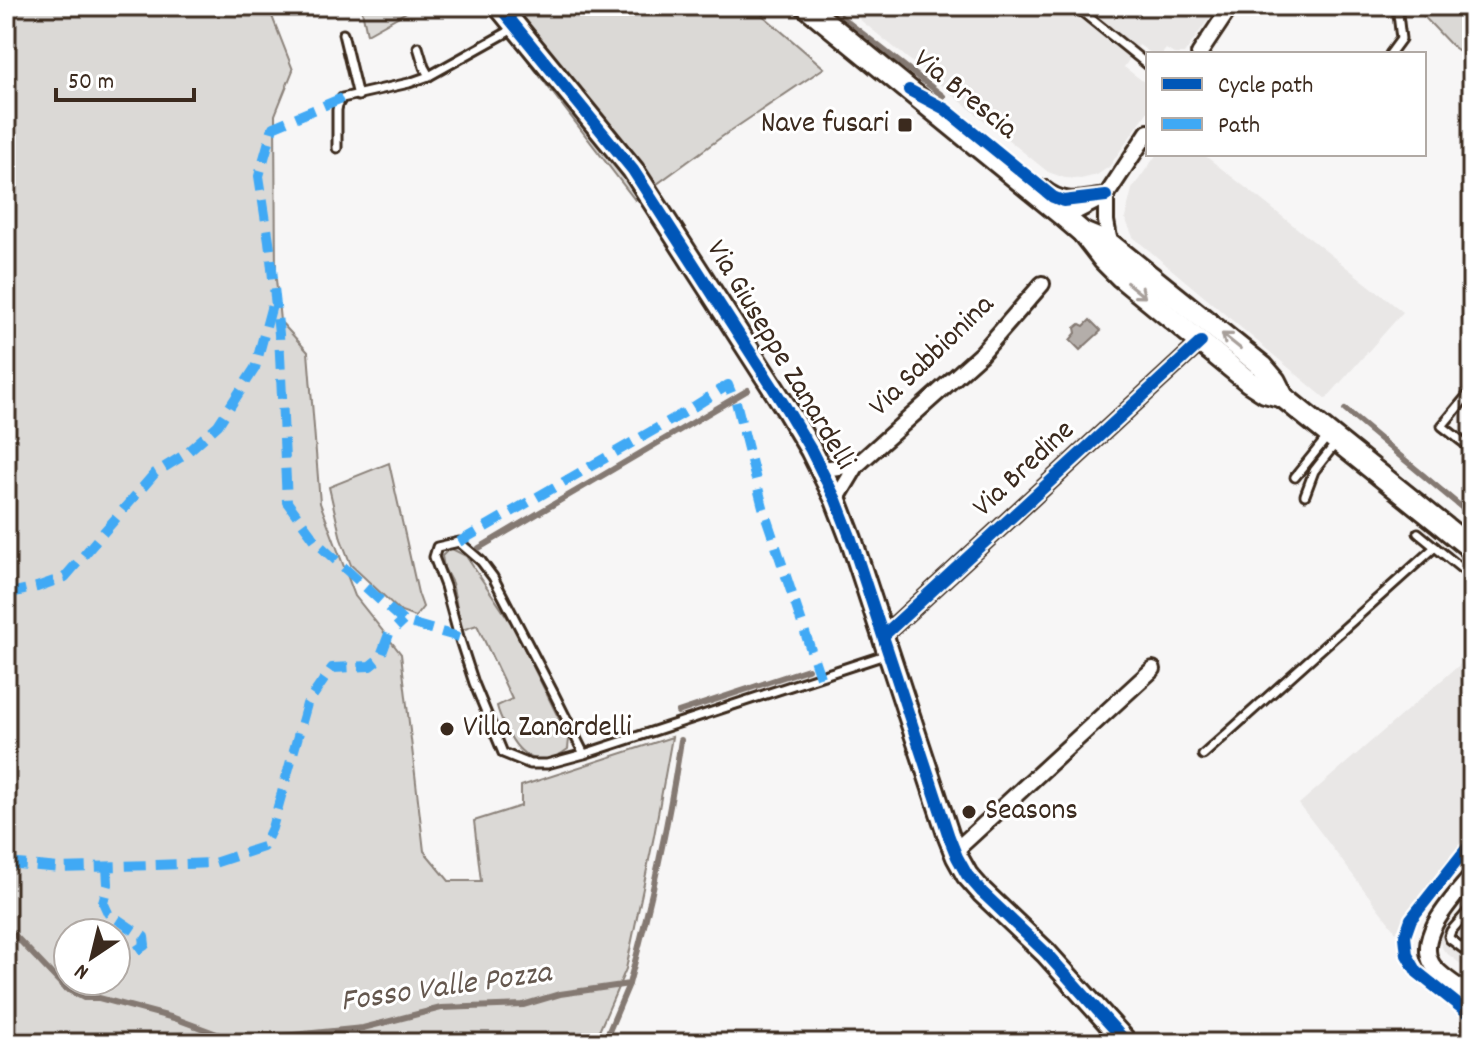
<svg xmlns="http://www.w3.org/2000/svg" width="1478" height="1049" font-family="Dekko,sans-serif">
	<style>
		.built { fill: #e9e7e6 }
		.green { fill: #dbd9d6; stroke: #8b827a; stroke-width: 2; fill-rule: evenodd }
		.water { fill: #b4aeaa; stroke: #847972; stroke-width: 2 }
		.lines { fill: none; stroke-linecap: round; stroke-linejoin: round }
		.stream { stroke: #847972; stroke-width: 6 }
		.lane-casing { stroke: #3b2a1e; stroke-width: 13 }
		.street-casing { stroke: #3b2a1e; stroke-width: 20 }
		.secondary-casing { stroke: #3b2a1e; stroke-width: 26 }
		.lane { stroke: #fff; stroke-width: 7 }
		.street { stroke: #fff; stroke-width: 14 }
		.secondary { stroke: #fff; stroke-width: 20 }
		.quiet { stroke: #3fa9f5; stroke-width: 10; stroke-dasharray: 20 10; stroke-linecap: butt }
		.cycleway-casing { stroke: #fff; stroke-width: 17 }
		.cycleway { stroke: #0057b8; stroke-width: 12 }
		.oneway { stroke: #a79f9a }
		.poi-dot { fill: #3b2a1e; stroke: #fff; stroke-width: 3 }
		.labels { text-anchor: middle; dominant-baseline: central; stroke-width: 6; stroke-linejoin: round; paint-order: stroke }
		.street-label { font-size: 30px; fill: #3b2a1e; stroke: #fff }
		.poi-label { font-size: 30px; fill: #3b2a1e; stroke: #fff; text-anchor: start }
		.water-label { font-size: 32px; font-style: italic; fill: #65584f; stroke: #fff }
	</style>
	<rect width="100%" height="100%" fill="#f7f6f6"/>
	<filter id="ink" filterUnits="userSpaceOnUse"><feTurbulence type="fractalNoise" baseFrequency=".0125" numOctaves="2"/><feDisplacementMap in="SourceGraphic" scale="16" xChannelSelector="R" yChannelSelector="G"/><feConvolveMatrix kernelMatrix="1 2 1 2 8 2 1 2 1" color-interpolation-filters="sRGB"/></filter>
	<g filter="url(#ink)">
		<g class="built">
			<polygon points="843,6 1201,6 1212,14 1184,54 1174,54 1166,49 1162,54 1152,54 1139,45 1124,67 1148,85 1148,111 1109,167 1097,175 1081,179 1065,178 1048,172"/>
			<polygon points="1157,154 1203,154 1403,312 1326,399 1133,237 1125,218 1132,189"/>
			<polygon points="1472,654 1472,837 1396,932 1299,804"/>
			<polygon points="1472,896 1472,973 1444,951 1438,939"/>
		</g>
		<g class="green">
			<path d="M6,6H268L293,70L275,115L276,279L280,321L308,352L320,503L355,596L401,654L424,851L449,881H481L474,821L521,806V786L672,737L654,836L626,969L594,1043H6ZM68,933H116V981H68Z"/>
			<polygon points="361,6 417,6 367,34"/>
			<polygon points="486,6 752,6 824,68 723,136 635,200"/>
			<polygon points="1414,6 1472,6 1472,60 1451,45"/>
			<polygon points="389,463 418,593 423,607 415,617 401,612 351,565 341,539 329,487"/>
			<path d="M450,548L466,556L513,626L569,739L568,749C541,770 520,758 507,730C503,722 499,715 497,706L512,699L477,625L462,630L452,583L444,568L442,556Z"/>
		</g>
		<polygon class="water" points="1090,320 1101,331 1080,350 1070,340 1076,333 1075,328 1080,324 1084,326"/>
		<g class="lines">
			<g class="stream">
				<polyline points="827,6 943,96"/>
				<polyline points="1345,410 1472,516"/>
				<polyline points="479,548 748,390"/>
				<polyline points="678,712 808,669"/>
				<path d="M6,926L65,988L84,998H99L174,1018L225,1037L283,1036L363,1028L441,1008L523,1005L560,994L629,984C651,903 669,822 681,740"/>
				<polyline points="604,1043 629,984"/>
			</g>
			<g class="lane-casing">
				<g id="lane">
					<polyline points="1075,6 1148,65"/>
					<polyline points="343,34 358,96"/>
					<polyline points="418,47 424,67 429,76"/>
					<polyline points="1390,54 1401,39 1398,14 1393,6"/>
					<polyline points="337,148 337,110 338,105 342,98 409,83 429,76 515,28"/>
					<polyline points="1472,390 1442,426 1472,449"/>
					<polyline points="1295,477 1329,435"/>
					<polyline points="1305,495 1314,471 1336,443"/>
					<polyline points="1418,533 1435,547"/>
					<polyline points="584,754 554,694 493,577 481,561 459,542 437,547 434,557 445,586 459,637 474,683 503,753 530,764 547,764 584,754 888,654"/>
					<polyline points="1203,755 1435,547 1472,577"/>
					<polyline points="1469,953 1450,939 1449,936 1451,931 1472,907"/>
				</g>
			</g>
			<g class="street-casing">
				<g id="street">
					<polyline points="1199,54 1231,6"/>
					<path d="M1043,188C1065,206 1080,199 1106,196"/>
					<polyline points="1106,196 1106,221 1110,244"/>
					<polyline points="1062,215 1075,212 1106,196 1148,132"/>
					<polyline points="821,469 857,465"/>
					<polyline points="836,500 857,465 981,354 1042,284"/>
					<polyline points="884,635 1201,342"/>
					<polyline points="955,851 1153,669"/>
					<path d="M1472,875C1455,897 1415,935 1432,964C1439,975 1461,988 1472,996"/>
				</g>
			</g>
			<g class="secondary-casing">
				<g id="secondary">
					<polyline points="499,6 633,170 786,408 811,450 836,500 851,539 949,837 957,857 967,875 982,892 1046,953 1127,1043"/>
					<polyline points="806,6 1062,215 1083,233 1104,260 1121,277 1248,381 1265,392 1283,397 1472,549"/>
					<polyline points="1083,233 1110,244 1263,367 1275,381 1283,397"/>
				</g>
			</g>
			<use href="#lane" class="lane"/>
			<use href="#street" class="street"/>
			<use href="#secondary" class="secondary"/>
			<g class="quiet">
				<polyline points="342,98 273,127 259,176 269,241 279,334 287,502 318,544 403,621 459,637"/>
				<polyline points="736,402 764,511 820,677"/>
				<polyline points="459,542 687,411 728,385 732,395"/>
				<polyline points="6,594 37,587 65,577 155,473 184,455 218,425 255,368 272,305"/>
				<polyline points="6,863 60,868 214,863 263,847 272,828 307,704 332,668 370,666 380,658 389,634 403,621"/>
				<polyline points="107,866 108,884 103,902 108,913 144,937 145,945 133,953 116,954"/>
				<polyline points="69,984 71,981"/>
			</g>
			<g class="cycleway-casing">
				<g id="cycleway">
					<polyline points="499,6 633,170 786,408 811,450 836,500 851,539 949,837 957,857 967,875 982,892 1046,953 1127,1043"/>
					<polyline points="909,90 945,109 1053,197 1063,201 1106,196"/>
					<polyline points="884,635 1201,342"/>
					<polyline points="1472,842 1411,919 1405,936 1407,955 1417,972 1472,1016"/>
				</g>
			</g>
			<use href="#cycleway" class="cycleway"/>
		</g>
		<defs><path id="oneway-shaft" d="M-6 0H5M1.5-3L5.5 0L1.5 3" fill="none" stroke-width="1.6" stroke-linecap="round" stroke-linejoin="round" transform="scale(2)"/></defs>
		<g class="oneway">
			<use href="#oneway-shaft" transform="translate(1136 290) rotate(39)"/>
			<use href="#oneway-shaft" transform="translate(1231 341) rotate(-141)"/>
		</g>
	</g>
	<g class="poi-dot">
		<rect x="897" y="117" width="16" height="16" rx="4"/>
		<circle cx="447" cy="729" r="8"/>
		<circle cx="969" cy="812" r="8"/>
	</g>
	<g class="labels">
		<g class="street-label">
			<text transform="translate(964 96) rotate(39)">Via Brescia</text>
			<text transform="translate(779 356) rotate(59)">Via Giuseppe Zanardelli</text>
			<text transform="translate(933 357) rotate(-44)">Via Sabbionina</text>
			<text transform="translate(1025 470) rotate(-43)">Via Bredine</text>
		</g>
		<g class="poi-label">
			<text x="889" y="125" text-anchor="end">Nave fusari</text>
			<text x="463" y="729">Villa Zanardelli</text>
			<text x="985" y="812">Seasons</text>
		</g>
		<g class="water-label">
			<text transform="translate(446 989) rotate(-8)">Fosso Valle Pozza</text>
		</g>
	</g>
	<rect width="1478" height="1049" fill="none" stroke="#fff" stroke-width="32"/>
	<rect x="16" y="16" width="1446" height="1017" fill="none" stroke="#3b2a1e" stroke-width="3" filter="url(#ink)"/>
	<rect x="1146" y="52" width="280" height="104" fill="#ffffff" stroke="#b1aaa5" stroke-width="2"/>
	<rect x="1162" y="78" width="40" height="12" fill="#0057b8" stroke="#b1aaa5" stroke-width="2"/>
	<text x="1218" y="92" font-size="24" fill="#3b2a1e">Cycle path</text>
	<rect x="1162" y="118" width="40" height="12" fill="#3fa9f5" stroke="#b1aaa5" stroke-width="2"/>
	<text x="1218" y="132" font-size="24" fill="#3b2a1e">Path</text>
	<g transform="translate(92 957) rotate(215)"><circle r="38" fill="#ffffff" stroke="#b1aaa5" stroke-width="2"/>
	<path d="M0-6L14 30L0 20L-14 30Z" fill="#3b2a1e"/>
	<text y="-12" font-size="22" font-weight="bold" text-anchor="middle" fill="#3b2a1e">N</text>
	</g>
	<path d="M56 88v12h138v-12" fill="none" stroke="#3b2a1e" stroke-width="4"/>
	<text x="68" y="88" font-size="24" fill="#3b2a1e" stroke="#ffffff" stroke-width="6" paint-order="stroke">50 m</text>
</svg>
